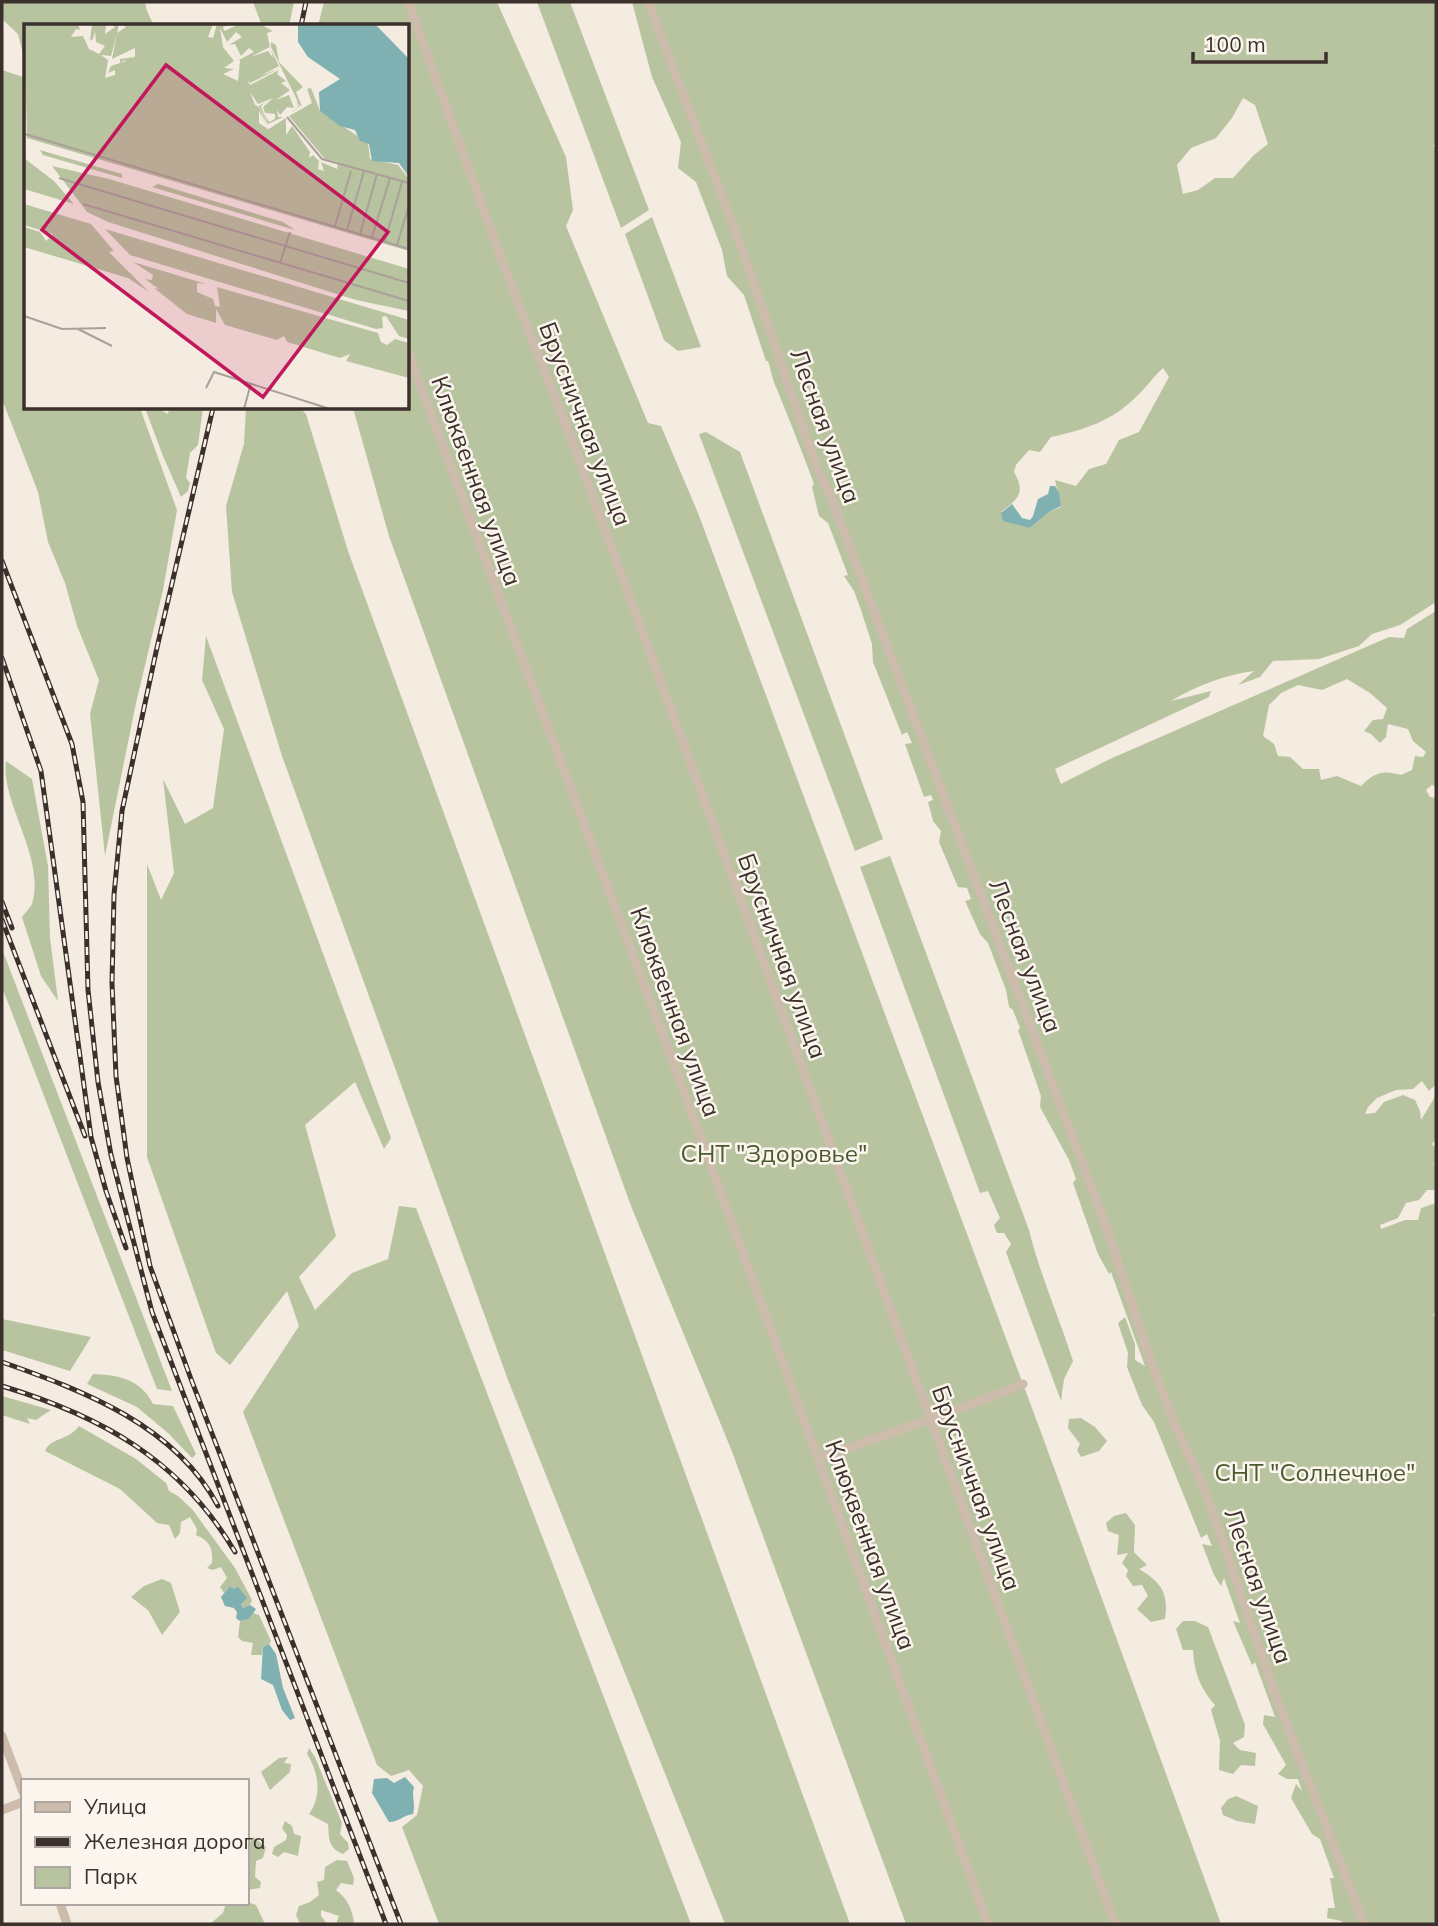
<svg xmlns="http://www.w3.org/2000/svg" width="1438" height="1926" font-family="Mulish,sans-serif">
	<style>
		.green { fill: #b8c4a0; fill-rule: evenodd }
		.water { fill: #7fb0b2 }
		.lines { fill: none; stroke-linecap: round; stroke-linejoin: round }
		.minor { stroke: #cdbbac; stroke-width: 9 }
		.rail-casing { stroke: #3b302b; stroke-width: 5 }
		.rail { stroke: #fbf5ee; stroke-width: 2.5; stroke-dasharray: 8; stroke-linecap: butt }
		.labels { text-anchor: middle; stroke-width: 5; stroke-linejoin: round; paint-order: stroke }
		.street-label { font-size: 24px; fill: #3b302b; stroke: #fbf5ee }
		.park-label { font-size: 24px; fill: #4a5a2e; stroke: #fbf5ee }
		.inset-road { fill: none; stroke: #aaa098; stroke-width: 2 }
		.view { fill: #c2185b; fill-opacity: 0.15; stroke: #c2185b; stroke-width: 3.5 }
		.inset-edge { fill: none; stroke: #3b302b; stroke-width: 3.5 }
	</style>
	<rect width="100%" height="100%" fill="#f4ebe1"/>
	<g class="green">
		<polygon points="2,2 145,2 147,11 154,26 26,26 26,66 18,34 2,19"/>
		<polygon points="253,2 294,2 289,26 262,26"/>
		<polygon points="324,2 497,2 566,157 573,210 566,226 648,423 661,426 698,513 1042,1435 1221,1924 906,1924 731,1449 631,1206 389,536 353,408 408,408 408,26 318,26"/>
		<polygon points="537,2 570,2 649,210 621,228"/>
		<path d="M632 2H1436V145H1433L1436 149V602L1400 625 1372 634 1359 646 1319 659 1273 661 1260 677 1238 685 1254 671C1224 675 1196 686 1171 701L1211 691 1209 697 1055 769 1061 784 1110 759 1389 637 1404 638 1407 629 1436 611V787L1432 785 1426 790 1430 797 1436 798V1084L1429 1091 1422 1081 1413 1089 1396 1090 1377 1098 1368 1107 1365 1114 1375 1113 1384 1102 1403 1095 1415 1100 1420 1111 1421 1120 1436 1095V1139L1432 1144 1436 1149V1162L1433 1165H1436V1190H1427L1419 1200 1406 1203 1398 1218 1380 1225 1381 1229 1405 1220H1418L1421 1208 1433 1204 1436 1205V1311L1433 1315 1436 1317V1924H1344L1341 1921 1327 1918 1328 1908H1335L1330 1878H1334L1320 1839 1312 1834 1291 1798 1296 1784 1302 1791 1298 1779H1287L1278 1774 1286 1765 1263 1724 1264 1715 1275 1717 1255 1662 1252 1665 1233 1621 1240 1623 1224 1578 1221 1586 1214 1575 1202 1544 1212 1546 1207 1534 1201 1538 1154 1422 1142 1405 1127 1367 1128 1353 1118 1323 1125 1317 1135 1344V1360L1145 1366 1111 1272 1109 1274 1098 1254 1073 1183 1076 1179 1069 1160 1040 1107 1041 1096 1018 1030 1020 1028 1013 1010 1009 1007 1006 990 988 943 980 934 965 901 971 899 967 888 958 887 939 842 941 831 933 821 928 802 933 800 931 795 924 797 905 744 912 743 907 732 902 735 873 662 872 644 861 610 854 591 844 576 848 575 828 523 819 516 812 487 814 484C802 451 789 419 776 387 772 379 771 369 768 361H766L744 295 727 276 722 250 696 182 678 168 681 142 652 77ZM1243 98 1255 105 1268 144 1254 155 1233 178H1215L1198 190 1183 194 1177 165 1191 148 1216 138 1232 118ZM1163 368 1169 377 1139 432 1119 440 1106 464 1089 469 1076 486 1055 480 1061 507 1049 512 1030 528 1001 512C1018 499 1026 493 1014 472L1016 465 1029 450 1040 452 1051 437C1084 430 1112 421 1136 397 1146 388 1153 377 1163 368ZM1347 679 1370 693 1387 708 1383 719 1373 720 1364 731 1371 734 1380 743 1386 737 1388 724 1408 729 1413 741 1426 752 1423 757 1415 756 1412 770 1401 775C1383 770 1375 772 1361 786L1337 776 1321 780 1319 769H1303L1290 757 1278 756 1274 744 1263 736 1269 705 1281 693 1298 685 1322 690Z"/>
		<polygon points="2,70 23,77 26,87 26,408 140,408 177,510 163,590 136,703 105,856 90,714 99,680 77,626 65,583 48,542 38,492 2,399"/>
		<polygon points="652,217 701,347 678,351 664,340 625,234"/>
		<polygon points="145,408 159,408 167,414 171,408 203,408 198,445 190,453 186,478 190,483 188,491 181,497 163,456"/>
		<polygon points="246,408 300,408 306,414 348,551 850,1924 725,1924 508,1380 282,756 232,592 226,506 244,444"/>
		<polygon points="706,432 740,452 883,839 855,851 699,434"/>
		<polygon points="206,636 391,1138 384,1149 355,1082 305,1125 336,1236 299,1277 315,1310 352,1273 388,1259 399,1206 416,1208 691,1924 439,1924 402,1827 417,1815 423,1786 409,1770 391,1776 377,1765 243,1412 299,1326 287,1291 230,1365 216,1353 147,1157 147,864 161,900 174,873 163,779 185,824 213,808 224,729 202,680"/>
		<path d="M6 761 32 779 48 866 50 938 58 1001 41 976 22 917C25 913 30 908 32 904 46 857 0 802 6 761Z"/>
		<path d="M890 856 1029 1230C1040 1275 1059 1317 1073 1361L1064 1379 1061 1401 1006 1252 1011 1244 1004 1233H997L994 1225 1000 1218 988 1191 980 1193 860 867Z"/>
		<polygon points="2,949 172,1391 157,1389 2,987"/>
		<polygon points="2,1319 91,1337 70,1371 2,1350"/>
		<path d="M93 1374C118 1375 141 1379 153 1404L173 1406 196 1454 192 1458 168 1433 137 1407 87 1384Z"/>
		<polygon points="2,1396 51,1410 36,1420 27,1418 30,1424 2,1415"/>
		<polygon points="1081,1418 1095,1427 1107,1441 1099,1451 1081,1457 1077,1450 1080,1444 1068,1428 1069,1419"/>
		<path d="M79 1426 136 1459 166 1483 169 1491 178 1496 192 1509 235 1568 252 1600 250 1605 243 1608 234 1589 230 1586 224 1593 220 1587 227 1578 221 1567 213 1570 207 1568 212 1563C213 1548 210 1541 196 1535L197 1529 190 1517 181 1522 180 1533 175 1539 169 1525 157 1523 120 1489 45 1451C51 1437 68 1441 79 1426Z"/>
		<path d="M1126 1513 1135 1525 1134 1552 1147 1565 1139 1569C1161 1582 1169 1593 1165 1619L1151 1622 1137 1609 1148 1596 1142 1585 1133 1586 1126 1576 1128 1570 1122 1563 1128 1553 1117 1555 1119 1535 1108 1531 1106 1523 1114 1516Z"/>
		<polygon points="162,1579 171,1583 180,1612 162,1635 148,1610 131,1597 144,1586"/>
		<polygon points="253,1613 259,1615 271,1641 269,1644 263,1647 262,1655 251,1655 253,1643 242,1641 238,1637 240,1621 249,1619"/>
		<path d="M1183 1621H1195L1208 1627 1245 1725 1244 1737 1233 1743 1240 1750 1256 1753 1255 1766 1241 1765 1233 1774 1219 1770 1220 1741 1211 1710 1215 1705C1200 1688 1194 1672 1193 1650H1183L1176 1629Z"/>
		<path d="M309 1748 315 1757 342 1823 340 1834 348 1843 349 1849 343 1854C328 1848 329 1838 328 1824L309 1814C322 1797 319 1772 307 1754Z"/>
		<polygon points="288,1757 284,1763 291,1764 290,1772 270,1790 261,1772 279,1758"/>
		<polygon points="1236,1796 1258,1806 1255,1824 1237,1821 1223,1815 1221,1808 1228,1799"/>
		<polygon points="285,1821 292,1826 294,1834 301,1836 298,1856 284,1852 278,1857 272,1854 274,1847 286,1840 287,1835 282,1828"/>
		<polygon points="253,1837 266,1847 263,1858 256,1861 255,1877 261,1882 260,1888 247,1890 247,1847"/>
		<path d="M337 1860 347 1861 354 1878 353 1885 341 1883 336 1890C347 1898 353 1910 354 1924H336L339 1916 321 1910V1916L327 1924H300L296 1915 299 1906 310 1902 319 1895 317 1882 324 1880 325 1867Z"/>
		<polygon points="247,1902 256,1905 265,1924 210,1924 223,1913 226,1903"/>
	</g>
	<g class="water">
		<polygon points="1050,486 1055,486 1059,493 1061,506 1049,512 1030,528 1003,521 1001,513 1012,504 1022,518 1030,520 1033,516 1038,499 1048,494"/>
		<polygon points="230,1586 234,1589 238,1587 247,1598 241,1604 243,1608 250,1605 256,1609 249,1619 240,1621 236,1618 237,1612 234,1608 225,1606 221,1597"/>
		<polygon points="269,1644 276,1654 283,1688 295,1718 290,1720 282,1710 273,1685 261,1679 263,1647"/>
		<path d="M405 1777 414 1787C411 1796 416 1804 413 1814 403 1815 399 1822 389 1822L372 1793 374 1779 387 1778 394 1783Z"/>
	</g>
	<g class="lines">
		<g class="minor">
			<polyline points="408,2 507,274 579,459 767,971 1115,1924"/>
			<polyline points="648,2 741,246 816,466 829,492 1106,1226 1149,1356 1175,1425 1205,1490 1275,1694 1364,1924"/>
			<polyline points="408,352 680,1081 988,1924"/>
			<path d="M818 1459C886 1434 955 1412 1023 1384"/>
			<polyline points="2,1736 23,1792"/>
			<polyline points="2,1810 23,1802"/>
			<polyline points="60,1903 67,1924"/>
		</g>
		<defs>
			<g id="rail">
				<polyline points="301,26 306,2"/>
				<polyline points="213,408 156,652 122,811 114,895 112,983 116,1076 127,1158 150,1266 191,1379 401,1924"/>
				<polyline points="2,561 72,744 83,802 88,990 98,1082 111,1155 152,1312 386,1924"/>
				<polyline points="2,658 41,771 91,1137 106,1191 126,1248"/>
				<polyline points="2,902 12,928"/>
				<polyline points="2,920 85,1136"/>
				<path d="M2 1362C84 1391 175 1425 218 1506"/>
				<path d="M2 1386C101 1416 181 1460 235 1552"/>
			</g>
		</defs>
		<use href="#rail" class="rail-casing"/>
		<use href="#rail" class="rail"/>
	</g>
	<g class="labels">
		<g class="street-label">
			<text transform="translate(585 424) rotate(69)" y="8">Брусничная улица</text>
			<text transform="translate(825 426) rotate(70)" y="8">Лесная улица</text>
			<text transform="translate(476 481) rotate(70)" y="8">Клюквенная улица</text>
			<text transform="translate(782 956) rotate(70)" y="8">Брусничная улица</text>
			<text transform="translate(1025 956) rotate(69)" y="8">Лесная улица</text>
			<text transform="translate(675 1012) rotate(70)" y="8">Клюквенная улица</text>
			<text transform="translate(976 1488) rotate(70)" y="8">Брусничная улица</text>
			<text transform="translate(870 1545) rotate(70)" y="8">Клюквенная улица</text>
			<text transform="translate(1258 1586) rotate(71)" y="8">Лесная улица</text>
		</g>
		<g class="park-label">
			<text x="774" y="1162">СНТ "Здоровье"</text>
			<text x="1315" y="1481">СНТ "Солнечное"</text>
		</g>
	</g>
	<g transform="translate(24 24)">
		<rect width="385" height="385" fill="#f4ebe1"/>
		<path d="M0 0H54L56 6 52 5 47 13 59 12 65 25 75 30 81 22 72 18 71 7 69 15 66 17 68 0H82L81 10 91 3 88 0H95L93 9 102 3 96 0H189L184 13 189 14 193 0H209L199 3 200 7 216 0H236L249 7 243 9 246 23 226 33 244 27 249 34 247 26 255 42 236 52 254 45 226 59 223 56 226 61 255 46 253 50 262 57 257 59 266 66 252 76 265 71 270 84 263 83 256 91 253 86 254 93H259L244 100 235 82 242 78 237 82 240 90 245 98 251 95V90L241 89 239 83 249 74 234 80 226 68 231 81 235 83 244 102 235 87V99L244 105 240 108 262 94V111L268 102 286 128 285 134 289 131 295 137 294 145 300 147 297 138 313 145 314 138 301 135 265 92 288 79 283 65 287 64 296 87 344 119 346 135 374 141 385 155V227L3 114ZM196 4 203 18 212 8 218 13 205 21 211 20 217 32 225 24 230 28 215 36 206 22 216 37 214 57 199 50 210 45 200 44 210 37 199 23ZM93 10 88 35 111 24V33L96 35V39L101 36 102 37 87 42 84 49 91 46V51L81 54 84 36 77 31 87 32ZM247 18 252 21 255 38 279 63 272 68 278 83 274 80 275 83 267 89 274 83 273 76 247 23ZM16 126 98 150V154L19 131ZM0 134 30 157 50 180 0 165ZM28 142 85 155 385 245V287L332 276 84 198 63 188ZM134 160 259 198 271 206 128 163ZM0 180 67 200 90 227 85 228 125 268 104 254 0 223V203L16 208 22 217 29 210 0 201ZM81 205 385 296V315L375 312 362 292 358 293 359 304 352 305 106 231ZM109 238 182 260 173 259V268L189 275 191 282 196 283 193 263 354 309 357 318 363 321 371 315 385 319V354L322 337 326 330 316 334 263 318 260 312 253 316 201 301 192 285V299L163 290 130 264 135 265 121 255 128 256 129 251Z" fill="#b8c4a0" fill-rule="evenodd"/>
		<path d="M274 0H351L385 35V153L375 139 348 137 345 120 336 117 331 106 316 102 296 87 295 68 316 55 284 33 274 18Z" fill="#7fb0b2"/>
		<path class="inset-road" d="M263 93 298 135 385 159M1 110 385 225M35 154 385 259M59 180 385 277M311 202 327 147M323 206 340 147M336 210 353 150M348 213 366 154M361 217 378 158M373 221 385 181M256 239 266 208M0 292 38 305 82 304M54 305 88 322M182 364 190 348 306 385M220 385 227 359"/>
		<path class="view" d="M142 41 364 208 239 373 18 206Z"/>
		<rect width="385" height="385" class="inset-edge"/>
	</g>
	<rect width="1438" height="1926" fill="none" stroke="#3b302b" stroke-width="7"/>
	<rect x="21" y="1779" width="228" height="126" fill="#fbf5ee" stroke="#aea6a0" stroke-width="2"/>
	<rect x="35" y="1802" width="35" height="10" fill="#cdbbac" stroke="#aea6a0" stroke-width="2"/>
	<text x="84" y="1814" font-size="21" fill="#3b302b">Улица</text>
	<rect x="35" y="1837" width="35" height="10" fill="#3b302b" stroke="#aea6a0" stroke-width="2"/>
	<text x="84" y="1849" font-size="21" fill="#3b302b">Железная дорога</text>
	<rect x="35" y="1867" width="35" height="21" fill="#b8c4a0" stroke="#aea6a0" stroke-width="2"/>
	<text x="84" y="1884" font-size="21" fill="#3b302b">Парк</text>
	<path d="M1193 52v10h133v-10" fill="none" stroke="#3b302b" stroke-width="3.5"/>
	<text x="1204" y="52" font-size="21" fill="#3b302b" stroke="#fbf5ee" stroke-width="5" paint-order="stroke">100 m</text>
</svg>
